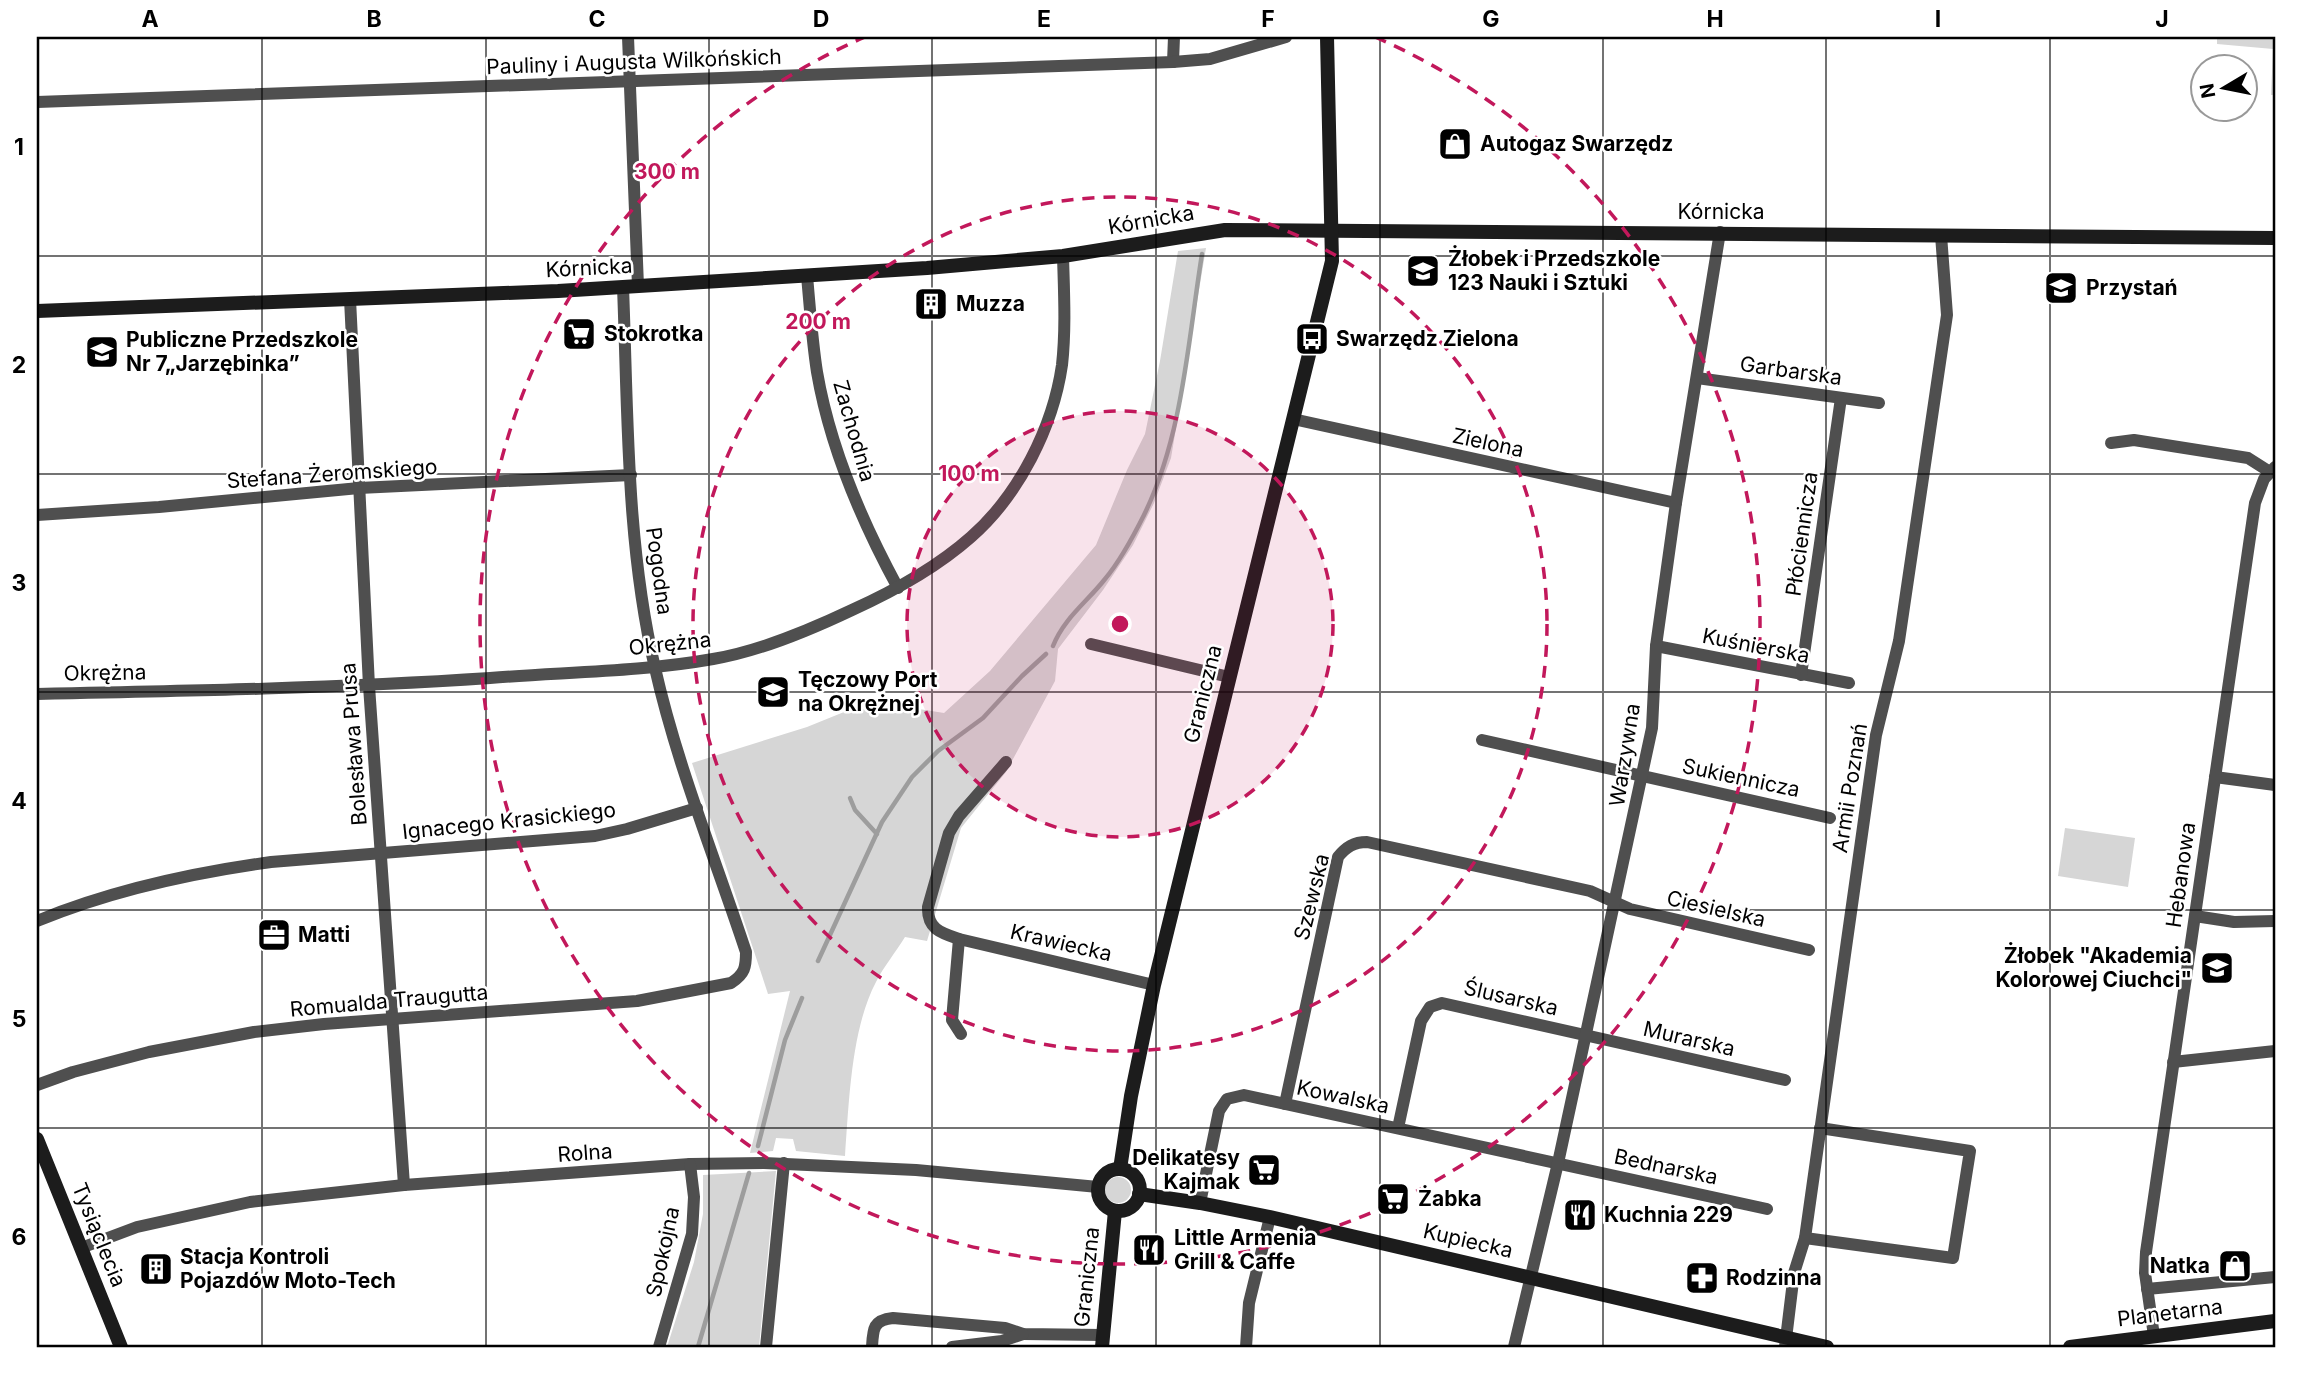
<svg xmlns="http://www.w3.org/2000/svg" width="2312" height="1384" font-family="Inter,sans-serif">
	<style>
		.green { fill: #d6d6d6 }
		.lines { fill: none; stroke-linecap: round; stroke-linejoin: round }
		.stream { stroke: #9d9d9d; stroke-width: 4.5 }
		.street { stroke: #4f4f4f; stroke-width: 12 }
		.secondary { stroke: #1c1c1c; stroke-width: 14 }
		.grid { fill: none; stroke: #000; stroke-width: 2; stroke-opacity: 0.55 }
		.ring { fill: none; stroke: #c2185b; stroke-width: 3.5; stroke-dasharray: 12 9 }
		.labels { text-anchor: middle; stroke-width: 5; stroke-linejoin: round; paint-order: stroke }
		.street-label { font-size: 21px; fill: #000; stroke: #fff }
		.poi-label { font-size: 21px; font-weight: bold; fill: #000; stroke: #fff; text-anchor: start }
		.centre { fill: #c2185b; stroke: #fff; stroke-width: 3.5 }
		.ring-label { font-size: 21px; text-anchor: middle; font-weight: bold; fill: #c2185b; stroke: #fff; stroke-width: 5; stroke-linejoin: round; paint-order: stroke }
		.neatline { fill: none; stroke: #000; stroke-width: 2.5 }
		.grid-label { font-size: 23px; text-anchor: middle; font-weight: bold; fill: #000 }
	</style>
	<rect width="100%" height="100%" fill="#fff"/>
	<g class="green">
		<polygon points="2217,37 2275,37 2275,95 2271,95 2273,49 2217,44"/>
		<path d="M1206 248 1171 458 1154 503 1133 545 1103 590 1058 649 1055 681 1006 772 961 828 927 941 905 937C896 952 884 966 876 982 851 1029 849 1103 845 1156L796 1151 793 1139 776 1138 773 1151 750 1153 790 991 768 994 692 763 807 727 844 712 894 705 944 713 990 671 1096 545 1127 470 1145 434 1160 361 1178 251Z"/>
		<polygon points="2065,828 2135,838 2128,887 2058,876"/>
		<polygon points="776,1171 759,1347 667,1347 694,1262 703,1214 703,1175"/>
		<circle cx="1118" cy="1190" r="13"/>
	</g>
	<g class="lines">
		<g class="stream">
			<path d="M1053 646C1064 618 1087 602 1105 579 1121 560 1133 537 1144 515 1183 435 1188 341 1202 254"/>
			<polyline points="850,798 855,810 877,834"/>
			<polyline points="818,961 882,822 912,777 938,751 983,718 1022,676 1046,654"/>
			<polyline points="758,1146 785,1040 802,998"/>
			<polyline points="698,1347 749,1173"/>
		</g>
		<g class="street">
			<polyline points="628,37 638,286"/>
			<polyline points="1173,62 1174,37"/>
			<polyline points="37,102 1173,62 1210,59 1286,37"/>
			<path d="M807 276C810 308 812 340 817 372 830 448 861 520 898 588"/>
			<polyline points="350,299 369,686 404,1185"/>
			<polyline points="1697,378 1879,403"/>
			<polyline points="1293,419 1676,503"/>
			<polyline points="2111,443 2134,440 2248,458 2270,472"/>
			<polyline points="37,515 159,507 359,488 631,475"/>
			<polyline points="1091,644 1229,677"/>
			<polyline points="1656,646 1849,683"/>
			<polyline points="1801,675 1841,398"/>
			<path d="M37 694C188 691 339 688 490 678 564 672 640 672 713 659 756 652 812 629 852 610 894 591 936 568 971 537 1019 495 1053 427 1062 365 1066 329 1064 292 1063 256"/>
			<polyline points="1482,740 1830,818"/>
			<path d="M1006 762 959 816 949 833 928 907C927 929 941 933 959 939L1154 985"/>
			<polyline points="2215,777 2275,785"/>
			<polyline points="2195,916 2234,922 2275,921"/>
			<path d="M37 921C112 890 191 873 271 862L595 836 627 829 697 808"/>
			<polyline points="959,939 952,1020 961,1034"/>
			<polyline points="2173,1062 2275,1051"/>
			<path d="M37 1085 73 1072 149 1052 254 1032 324 1024 637 1001 731 983C745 974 746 967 746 952 715 858 677 765 655 668 626 544 628 414 623 287"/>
			<path d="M1285 1104 1338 857C1346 847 1354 842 1367 842L1590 891 1630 909 1809 950"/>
			<polyline points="1398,1128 1421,1021 1430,1007 1442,1003 1785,1080"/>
			<polyline points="1200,1203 1219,1111 1227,1099 1244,1095 1767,1209"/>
			<polyline points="1805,1238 1953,1258 1970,1151 1820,1128"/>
			<polyline points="81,1248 137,1227 250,1202 404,1185 690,1164 764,1163 916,1170 1098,1187"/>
			<polyline points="2147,1289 2275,1277"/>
			<polyline points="2154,1336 2145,1273 2146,1252 2255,503 2264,479 2275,467"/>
			<polyline points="659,1347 692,1234 694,1197 690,1164"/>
			<polyline points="766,1347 784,1163"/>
			<path d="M872 1347C873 1329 873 1320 893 1318L1005 1328 1023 1334 1102 1335"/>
			<polyline points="952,1347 1002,1341 1023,1334"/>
			<polyline points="1246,1347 1249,1303 1270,1217"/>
			<polyline points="1514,1347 1558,1163 1652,728 1656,646 1676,503 1720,232"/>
			<polyline points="1785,1347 1794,1273 1805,1238 1876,735 1899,641 1947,315 1941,235"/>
		</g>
		<g class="secondary">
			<polyline points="37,311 558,291 927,268 1063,256 1225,230 2275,238"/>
			<polyline points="37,1139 121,1347"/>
			<polyline points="1120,1169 1131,1096 1154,985 1332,261 1327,37"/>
			<circle cx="1119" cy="1190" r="21"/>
			<polyline points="1139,1194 1200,1203 1270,1217 1827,1347"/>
			<polyline points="1102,1347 1115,1211"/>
			<polyline points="2070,1347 2275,1321"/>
		</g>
	</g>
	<path class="grid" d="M262 37V1347M486 37V1347M709 37V1347M932 37V1347M1156 37V1347M1380 37V1347M1603 37V1347M1826 37V1347M2050 37V1347M37 256H2275M37 474H2275M37 692H2275M37 910H2275M37 1128H2275"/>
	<circle cx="1120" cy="624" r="213" fill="#c2185b" fill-opacity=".12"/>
	<g class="ring">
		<circle cx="1120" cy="624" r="213"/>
		<circle cx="1120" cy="624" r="427"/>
		<path d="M1375 37A640 640 0 1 1 865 37"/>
	</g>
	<defs>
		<symbol id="shop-square" viewBox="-11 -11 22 22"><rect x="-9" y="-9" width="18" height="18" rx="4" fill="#000" stroke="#fff"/><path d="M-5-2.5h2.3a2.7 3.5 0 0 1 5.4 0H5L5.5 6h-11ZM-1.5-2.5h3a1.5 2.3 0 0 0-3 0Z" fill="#fff"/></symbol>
		<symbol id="school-square" viewBox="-11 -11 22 22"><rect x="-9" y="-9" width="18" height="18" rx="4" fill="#000" stroke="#fff"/><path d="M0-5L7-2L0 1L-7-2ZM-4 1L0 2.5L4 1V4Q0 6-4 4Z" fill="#fff"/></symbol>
		<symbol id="building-square" viewBox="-11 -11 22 22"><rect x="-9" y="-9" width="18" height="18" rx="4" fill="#000" stroke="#fff"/><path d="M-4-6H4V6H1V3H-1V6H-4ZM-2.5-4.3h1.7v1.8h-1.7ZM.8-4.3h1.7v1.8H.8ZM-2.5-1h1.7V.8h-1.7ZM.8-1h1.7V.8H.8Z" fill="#fff"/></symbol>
		<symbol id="supermarket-square" viewBox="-11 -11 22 22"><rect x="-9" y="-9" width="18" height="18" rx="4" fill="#000" stroke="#fff"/><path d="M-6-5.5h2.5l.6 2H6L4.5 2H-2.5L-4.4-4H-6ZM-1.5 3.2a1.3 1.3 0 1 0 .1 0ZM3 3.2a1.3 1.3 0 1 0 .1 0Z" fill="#fff"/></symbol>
		<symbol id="bus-square" viewBox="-11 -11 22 22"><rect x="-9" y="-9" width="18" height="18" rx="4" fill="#000" stroke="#fff"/><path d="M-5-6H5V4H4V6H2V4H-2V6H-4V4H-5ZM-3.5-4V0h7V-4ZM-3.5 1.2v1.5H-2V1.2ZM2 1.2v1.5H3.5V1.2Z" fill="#fff"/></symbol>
		<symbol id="office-square" viewBox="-11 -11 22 22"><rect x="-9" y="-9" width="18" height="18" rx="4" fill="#000" stroke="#fff"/><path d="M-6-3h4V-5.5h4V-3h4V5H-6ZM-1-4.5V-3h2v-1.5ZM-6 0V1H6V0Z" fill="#fff"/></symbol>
		<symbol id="restaurant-square" viewBox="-11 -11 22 22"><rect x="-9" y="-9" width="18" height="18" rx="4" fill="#000" stroke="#fff"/><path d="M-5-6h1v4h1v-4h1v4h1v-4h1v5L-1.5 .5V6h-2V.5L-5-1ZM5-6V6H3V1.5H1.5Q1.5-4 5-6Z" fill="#fff"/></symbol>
		<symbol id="pharmacy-square" viewBox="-11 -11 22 22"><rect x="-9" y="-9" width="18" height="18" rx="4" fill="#000" stroke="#fff"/><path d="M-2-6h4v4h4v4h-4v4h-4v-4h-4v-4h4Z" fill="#fff"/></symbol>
	</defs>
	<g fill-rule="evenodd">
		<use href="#shop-square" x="1436" y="125" width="38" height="38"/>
		<use href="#school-square" x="1404" y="252" width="38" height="38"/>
		<use href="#school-square" x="2042" y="269" width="38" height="38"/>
		<use href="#building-square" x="912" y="285" width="38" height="38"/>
		<use href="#supermarket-square" x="560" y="315" width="38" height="38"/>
		<use href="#bus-square" x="1293" y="320" width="38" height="38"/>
		<use href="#school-square" x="83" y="333" width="38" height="38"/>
		<use href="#school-square" x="754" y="673" width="38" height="38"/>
		<use href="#office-square" x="255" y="916" width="38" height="38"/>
		<use href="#school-square" x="2198" y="949" width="38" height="38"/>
		<use href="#supermarket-square" x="1245" y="1151" width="38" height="38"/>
		<use href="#supermarket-square" x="1374" y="1180" width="38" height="38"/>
		<use href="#restaurant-square" x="1561" y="1196" width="38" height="38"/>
		<use href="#restaurant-square" x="1130" y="1231" width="38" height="38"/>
		<use href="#shop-square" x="2216" y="1247" width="38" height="38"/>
		<use href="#building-square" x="137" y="1250" width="38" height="38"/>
		<use href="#pharmacy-square" x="1683" y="1259" width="38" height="38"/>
	</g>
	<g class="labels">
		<g class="street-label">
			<text transform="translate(634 62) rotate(-2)" y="7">Pauliny i Augusta Wilkońskich</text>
			<text x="1721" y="219">Kórnicka</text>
			<text transform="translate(1151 220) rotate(-10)" y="7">Kórnicka</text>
			<text transform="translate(589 268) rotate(-3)" y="7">Kórnicka</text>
			<text transform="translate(1791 371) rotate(8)" y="7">Garbarska</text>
			<text transform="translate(854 431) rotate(74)" y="7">Zachodnia</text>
			<text transform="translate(1488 443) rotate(12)" y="7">Zielona</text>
			<text transform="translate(332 474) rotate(-4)" y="7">Stefana Żeromskiego</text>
			<text transform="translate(1802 534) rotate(-82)" y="7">Płóciennicza</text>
			<text transform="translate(659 571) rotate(82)" y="7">Pogodna</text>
			<text transform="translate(670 644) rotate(-6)" y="7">Okrężna</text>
			<text transform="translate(1756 646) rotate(11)" y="7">Kuśnierska</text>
			<text transform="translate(105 673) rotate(-1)" y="7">Okrężna</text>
			<text transform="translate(1203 694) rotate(-76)" y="7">Graniczna</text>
			<text transform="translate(354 744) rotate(-94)" y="7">Bolesława Prusa</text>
			<text transform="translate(1625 755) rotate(-81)" y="7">Warzywna</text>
			<text transform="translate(1741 778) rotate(12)" y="7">Sukiennicza</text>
			<text transform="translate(1850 788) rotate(-81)" y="7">Armii Poznań</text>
			<text transform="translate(509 821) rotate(-6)" y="7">Ignacego Krasickiego</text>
			<text transform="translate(2181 875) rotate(-82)" y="7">Hebanowa</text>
			<text transform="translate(1312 897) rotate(-76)" y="7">Szewska</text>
			<text transform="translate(1716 909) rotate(13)" y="7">Ciesielska</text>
			<text transform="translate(1061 943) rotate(13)" y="7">Krawiecka</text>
			<text transform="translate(1511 998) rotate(13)" y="7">Ślusarska</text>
			<text transform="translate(389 1001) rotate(-5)" y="7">Romualda Traugutta</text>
			<text transform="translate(1689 1039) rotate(13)" y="7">Murarska</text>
			<text transform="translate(1343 1097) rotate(12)" y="7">Kowalska</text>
			<text transform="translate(585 1153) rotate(-4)" y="7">Rolna</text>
			<text transform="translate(1666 1167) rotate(12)" y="7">Bednarska</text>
			<text transform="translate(99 1235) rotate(68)" y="7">Tysiąclecia</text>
			<text transform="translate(1468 1241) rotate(13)" y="7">Kupiecka</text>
			<text transform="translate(663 1252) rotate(-78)" y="7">Spokojna</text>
			<text transform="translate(1087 1277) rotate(-84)" y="7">Graniczna</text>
			<text transform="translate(2170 1313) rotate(-7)" y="7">Planetarna</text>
		</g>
		<g class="poi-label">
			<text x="1480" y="151">Autogaz Swarzędz</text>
			<text x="1448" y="266">Żłobek i Przedszkole<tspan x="1448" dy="24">123 Nauki i Sztuki</tspan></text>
			<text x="2086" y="295">Przystań</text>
			<text x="956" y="311">Muzza</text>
			<text x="604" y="341">Stokrotka</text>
			<text x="1336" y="346">Swarzędz Zielona</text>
			<text x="126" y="347">Publiczne Przedszkole<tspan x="126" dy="24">Nr 7„Jarzębinka”</tspan></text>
			<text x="798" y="687">Tęczowy Port<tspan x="798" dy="24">na Okrężnej</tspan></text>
			<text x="298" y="942">Matti</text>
			<text x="2192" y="963" text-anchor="end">Żłobek "Akademia<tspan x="2192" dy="24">Kolorowej Ciuchci"</tspan></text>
			<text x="1240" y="1165" text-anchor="end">Delikatesy<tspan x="1240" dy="24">Kajmak</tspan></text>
			<text x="1418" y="1206">Żabka</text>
			<text x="1604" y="1222">Kuchnia 229</text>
			<text x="1174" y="1245">Little Armenia<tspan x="1174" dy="24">Grill &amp; Caffe</tspan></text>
			<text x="180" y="1264">Stacja Kontroli<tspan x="180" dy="24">Pojazdów Moto-Tech</tspan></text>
			<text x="2210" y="1273" text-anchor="end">Natka</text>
			<text x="1726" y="1285">Rodzinna</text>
		</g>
	</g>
	<circle cx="1120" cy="624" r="10" class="centre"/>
	<g class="ring-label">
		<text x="667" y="179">300 m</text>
		<text x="818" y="329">200 m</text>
		<text x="969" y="481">100 m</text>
	</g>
	<rect width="2312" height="1384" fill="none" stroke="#ffffff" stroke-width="77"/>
	<g transform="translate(2224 88) rotate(260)"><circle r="33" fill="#ffffff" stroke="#999999" stroke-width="2"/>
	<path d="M0-5L12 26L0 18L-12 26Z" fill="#000000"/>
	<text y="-10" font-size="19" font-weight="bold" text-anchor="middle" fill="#000000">N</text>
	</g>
	<rect x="38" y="38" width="2236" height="1308" class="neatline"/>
	<g class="grid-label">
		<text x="150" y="27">A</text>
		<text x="374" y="27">B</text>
		<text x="597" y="27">C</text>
		<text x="821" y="27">D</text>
		<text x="1044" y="27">E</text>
		<text x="1268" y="27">F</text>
		<text x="1491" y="27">G</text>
		<text x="1715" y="27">H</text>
		<text x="1938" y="27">I</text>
		<text x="2162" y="27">J</text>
		<text x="19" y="155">1</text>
		<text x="19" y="373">2</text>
		<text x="19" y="591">3</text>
		<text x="19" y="809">4</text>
		<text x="19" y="1027">5</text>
		<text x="19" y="1245">6</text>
	</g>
</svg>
